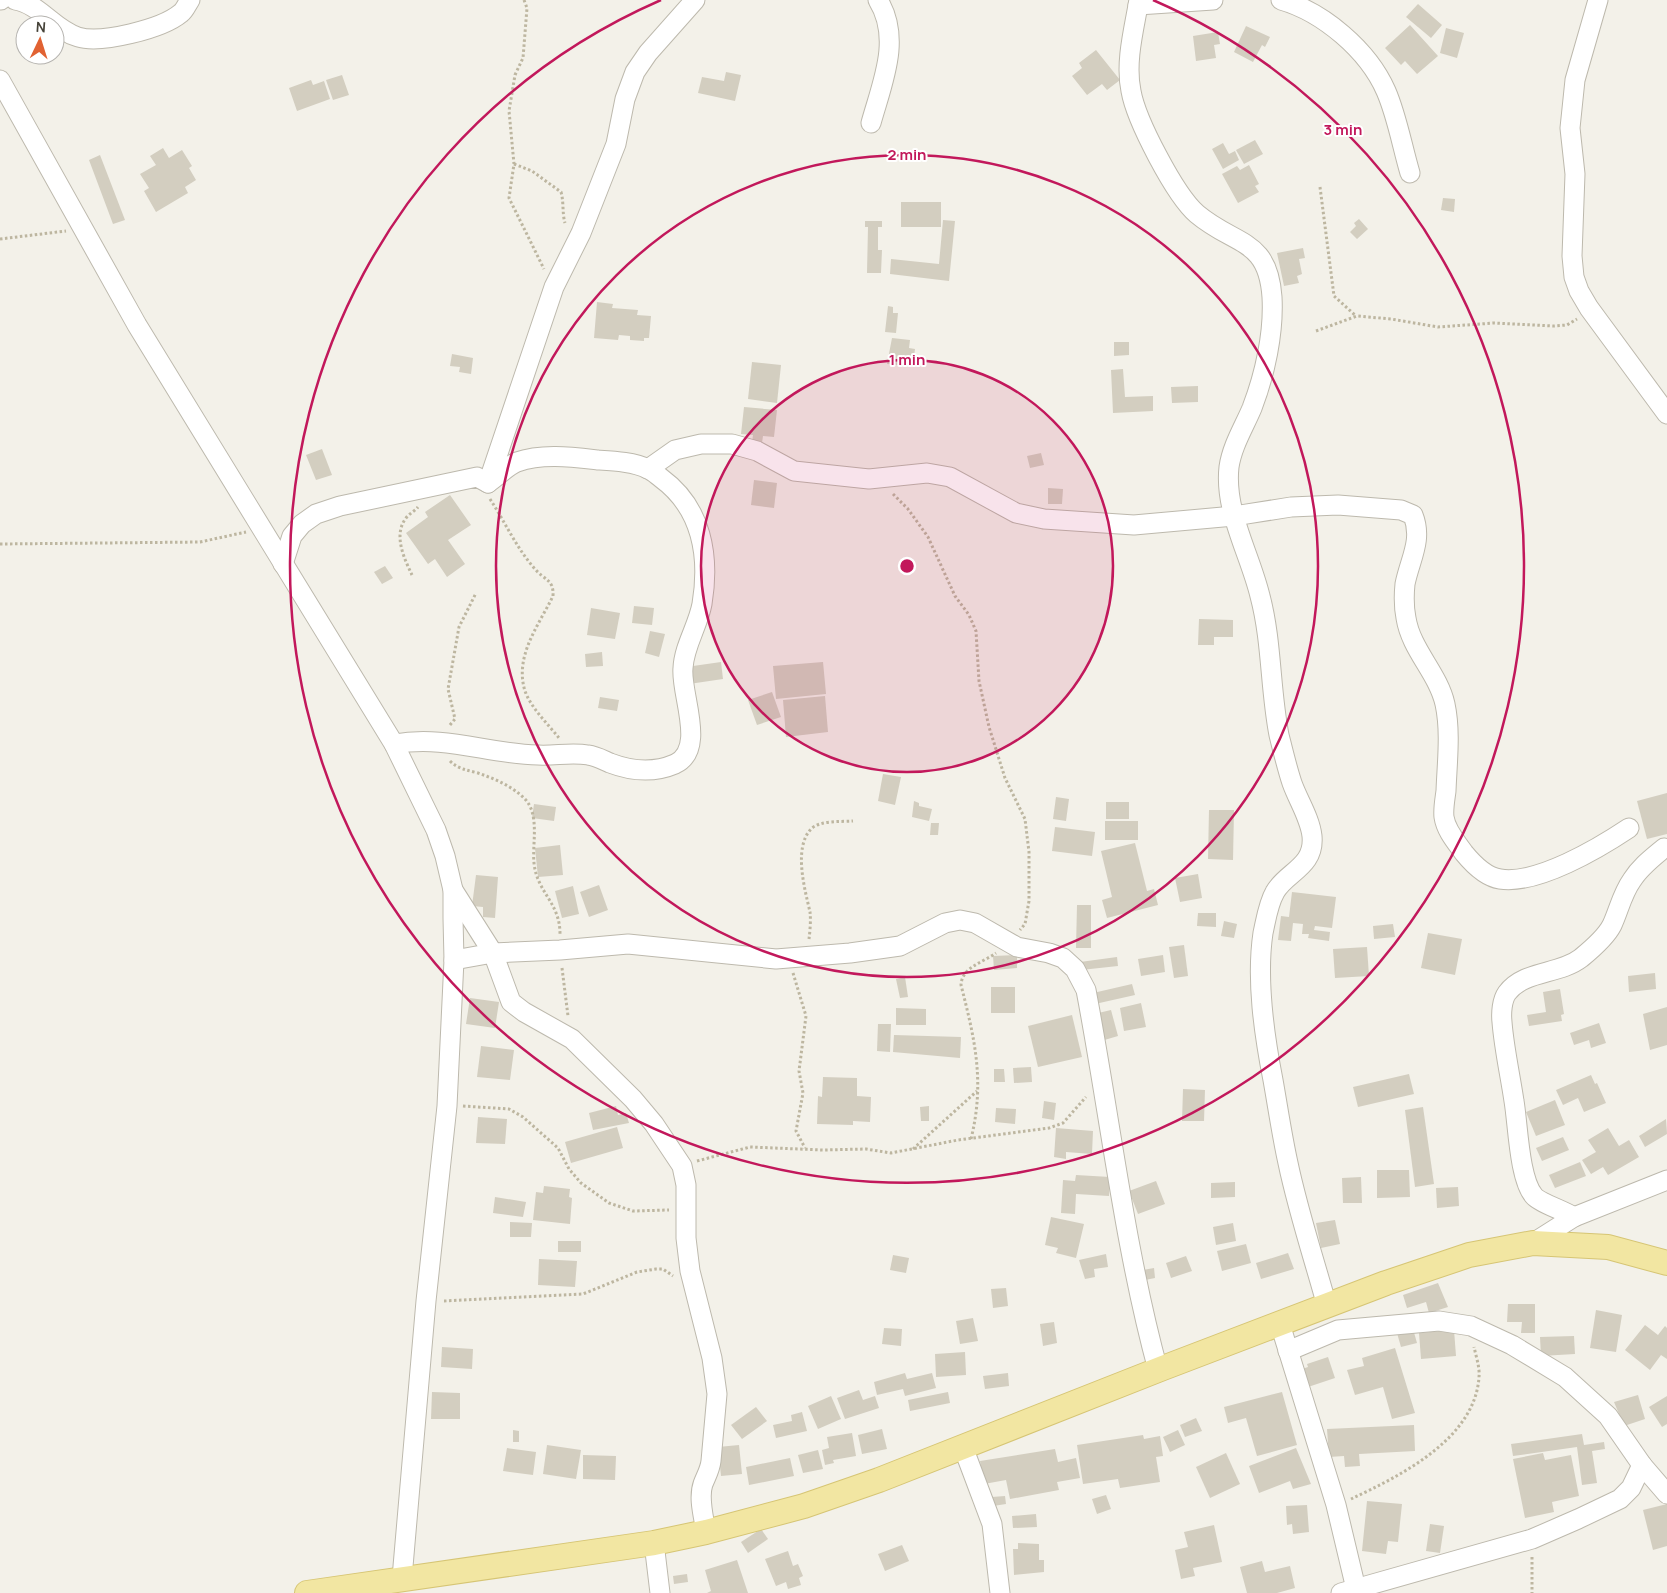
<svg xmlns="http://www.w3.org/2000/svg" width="1667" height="1593" font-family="Manrope,sans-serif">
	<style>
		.building { fill: #d3cec0 }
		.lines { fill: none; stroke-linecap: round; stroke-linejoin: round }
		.minor-casing { stroke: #bdb9ad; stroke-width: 21 }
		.major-casing { stroke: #d6c574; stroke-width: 26 }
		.path { stroke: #bdb6a0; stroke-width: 3; stroke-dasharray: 2.5 2.5; stroke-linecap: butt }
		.minor { stroke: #fff; stroke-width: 19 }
		.major { stroke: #f2e6a2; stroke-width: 24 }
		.ring { fill: none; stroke: #c2185b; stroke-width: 2.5 }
		.centre { fill: #c2185b; stroke: #fff; stroke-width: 2.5 }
		.ring-label { font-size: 15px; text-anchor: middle; font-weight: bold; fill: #c2185b; stroke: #fff; stroke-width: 4; stroke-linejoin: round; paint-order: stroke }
	</style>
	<rect width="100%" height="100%" fill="#f3f1e9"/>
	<g class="building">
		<polygon points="1418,4 1442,25 1431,38 1406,17"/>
		<polygon points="1410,25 1438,56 1417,74 1405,61 1401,65 1385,48"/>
		<polygon points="1246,26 1270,37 1265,47 1262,45 1253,62 1234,52"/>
		<polygon points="1446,28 1464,33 1457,58 1440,53"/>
		<polygon points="1218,32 1220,44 1214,45 1216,58 1196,61 1193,36"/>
		<polygon points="1096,50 1120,80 1107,90 1102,84 1087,95 1072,76 1082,68 1079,63"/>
		<polygon points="726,72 741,75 735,101 698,93 702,77 724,81"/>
		<polygon points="342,75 349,95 333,100 326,80"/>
		<polygon points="311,80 313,85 324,81 330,99 297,111 289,88"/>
		<polygon points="1255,140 1263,154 1244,164 1236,150"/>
		<polygon points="1223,143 1229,154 1235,151 1239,160 1223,169 1212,149"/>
		<polygon points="163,148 169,158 182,150 192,166 189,168 196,180 185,187 188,193 156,212 144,191 149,188 140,174 156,165 150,156"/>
		<polygon points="100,155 125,220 113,224 89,160"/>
		<polygon points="1249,165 1259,184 1255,186 1259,192 1238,203 1222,174 1237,166 1240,170"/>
		<polygon points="1443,198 1455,199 1454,212 1441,210"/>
		<rect x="901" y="202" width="40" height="25"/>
		<polygon points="1359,219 1368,229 1357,239 1350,232 1356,226 1354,223"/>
		<polygon points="943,220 955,221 949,281 890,274 891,259 939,264"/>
		<polygon points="865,221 882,221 882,227 878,227 878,250 882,250 881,273 867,273 868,227 865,227"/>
		<polygon points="1303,248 1305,258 1299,259 1302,274 1297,276 1299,283 1284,286 1277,253"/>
		<polygon points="597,302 613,304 612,308 638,310 637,315 651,316 649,338 644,338 644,341 630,340 630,336 619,335 618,340 594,338"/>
		<polygon points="888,306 893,307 893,313 898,313 896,333 885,332"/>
		<polygon points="892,338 910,340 909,348 915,349 914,357 918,357 917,367 887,364"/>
		<polygon points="1114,342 1129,342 1129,355 1114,356"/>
		<polygon points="452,354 473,358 471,374 459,372 460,367 450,366"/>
		<polygon points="752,362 781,365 777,403 748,399"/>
		<polygon points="1123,369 1125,397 1153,396 1153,411 1113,413 1111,370"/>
		<polygon points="1198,386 1198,402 1172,403 1171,387"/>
		<polygon points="744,407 777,410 774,437 763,436 762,443 752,442 753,435 741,434"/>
		<polygon points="322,449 332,475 316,480 306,455"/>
		<polygon points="1041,453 1044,465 1030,468 1027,456"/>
		<polygon points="754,480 777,483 774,508 751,505"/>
		<polygon points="1048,488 1063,489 1062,504 1048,504"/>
		<polygon points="450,495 471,525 448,540 465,564 447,577 435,559 428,564 406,533 428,517 425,512"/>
		<polygon points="385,566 393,578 382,584 374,572"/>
		<polygon points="634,606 654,608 652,625 632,623"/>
		<polygon points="591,608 620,613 615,639 587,635"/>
		<polygon points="1199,619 1233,620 1233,637 1214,637 1214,645 1198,645"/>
		<polygon points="650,631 665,634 659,657 645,653"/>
		<polygon points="602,652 603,666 586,667 585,654"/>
		<polygon points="721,662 723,679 689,684 686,667"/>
		<polygon points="823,662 826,694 776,699 773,666"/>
		<polygon points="772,692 781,717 757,725 748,700"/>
		<polygon points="825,696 828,732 786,737 783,700"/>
		<polygon points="600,697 619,700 617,711 598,708"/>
		<polygon points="883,774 901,777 895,805 878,801"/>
		<polygon points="1667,793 1667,834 1647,839 1637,801"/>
		<polygon points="1056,797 1069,799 1066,821 1053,819"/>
		<polygon points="914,801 919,803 919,806 932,809 929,821 912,817"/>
		<rect x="1106" y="802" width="23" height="17"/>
		<polygon points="534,804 556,807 554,821 532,818"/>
		<polygon points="1209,810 1234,810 1233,860 1208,859"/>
		<rect x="1105" y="821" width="33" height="19"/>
		<polygon points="931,823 939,823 938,835 930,835"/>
		<polygon points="1055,827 1095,832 1092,856 1052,851"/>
		<polygon points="1135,843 1147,891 1154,889 1158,905 1107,918 1102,900 1112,897 1101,851"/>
		<polygon points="560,845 563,875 538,877 535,848"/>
		<polygon points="1198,874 1202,898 1180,902 1175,878"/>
		<polygon points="476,875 498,877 495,918 483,917 483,907 472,906"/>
		<polygon points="599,885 608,910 589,917 580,892"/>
		<polygon points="573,886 579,914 562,918 555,891"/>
		<polygon points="1292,892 1336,897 1332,928 1315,926 1314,930 1330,932 1329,941 1308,938 1309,934 1302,934 1303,924 1293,923 1291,941 1278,940 1281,916 1289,917"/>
		<polygon points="1077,905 1091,905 1091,948 1076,948"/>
		<polygon points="1198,913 1216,913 1216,927 1197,926"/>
		<polygon points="1224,921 1237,924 1234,938 1221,936"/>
		<polygon points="1393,924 1395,937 1374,939 1373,926"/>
		<polygon points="1428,933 1462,939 1455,975 1421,968"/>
		<polygon points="1184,945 1188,976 1174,978 1169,947"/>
		<polygon points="1367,947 1369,976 1335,978 1333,949"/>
		<polygon points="1017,955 1017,968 994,970 993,956"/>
		<polygon points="1163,955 1165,972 1141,976 1138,959"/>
		<polygon points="1117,957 1118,966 1081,970 1080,962"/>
		<polygon points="1655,973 1656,989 1629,992 1628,976"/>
		<polygon points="905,977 908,997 900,998 896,979"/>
		<polygon points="1132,984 1135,995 1095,1004 1093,993"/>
		<rect x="991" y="987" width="24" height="26"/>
		<polygon points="1560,989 1564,1014 1561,1015 1562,1021 1529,1026 1527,1015 1546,1012 1543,992"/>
		<polygon points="470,998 499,1002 495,1028 466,1024"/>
		<polygon points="1141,1003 1146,1027 1124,1031 1120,1008"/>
		<polygon points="1667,1007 1667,1045 1650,1050 1643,1014"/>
		<polygon points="896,1008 926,1009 926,1025 896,1025"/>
		<polygon points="1111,1010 1118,1036 1101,1041 1094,1014"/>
		<polygon points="1072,1015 1082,1057 1038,1067 1028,1026"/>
		<polygon points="1599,1023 1606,1043 1591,1048 1589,1040 1574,1045 1570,1033"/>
		<polygon points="878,1024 891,1024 890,1052 877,1051"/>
		<polygon points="894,1035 961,1037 960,1058 893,1052"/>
		<polygon points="481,1046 514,1050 510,1080 477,1077"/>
		<polygon points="1031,1067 1032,1082 1014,1083 1013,1068"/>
		<polygon points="994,1069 1004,1069 1005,1082 994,1082"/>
		<polygon points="1409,1074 1414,1094 1358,1107 1353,1087"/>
		<polygon points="1591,1075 1595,1084 1597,1083 1606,1103 1584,1112 1578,1098 1563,1105 1556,1090"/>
		<polygon points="823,1077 857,1078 857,1096 871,1097 870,1122 853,1121 853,1125 817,1124 818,1096 822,1097"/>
		<polygon points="1183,1089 1205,1090 1204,1121 1182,1121"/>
		<polygon points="1555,1100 1565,1125 1536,1136 1526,1112"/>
		<polygon points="1044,1101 1056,1103 1054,1120 1042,1118"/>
		<polygon points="616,1106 618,1115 626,1113 629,1123 593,1130 589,1113"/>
		<polygon points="929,1106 929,1121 921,1121 920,1107"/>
		<polygon points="1423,1107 1434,1184 1415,1187 1405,1110"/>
		<polygon points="996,1108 1016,1109 1015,1124 995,1122"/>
		<polygon points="478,1117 507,1119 505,1144 476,1143"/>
		<polygon points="1666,1119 1667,1134 1645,1147 1639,1136"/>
		<polygon points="617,1127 623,1148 571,1163 565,1142"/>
		<polygon points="1056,1128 1093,1131 1092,1154 1066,1152 1066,1159 1054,1157"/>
		<polygon points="1608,1128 1619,1146 1629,1140 1639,1157 1608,1175 1603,1167 1591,1174 1582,1160 1596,1152 1588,1140"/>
		<polygon points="1563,1137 1569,1150 1542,1161 1536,1148"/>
		<polygon points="1580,1162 1586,1176 1555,1188 1549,1175"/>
		<polygon points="1377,1170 1409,1170 1410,1197 1377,1198"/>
		<polygon points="1076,1175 1110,1177 1109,1196 1076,1194 1075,1214 1061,1213 1063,1180 1075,1181"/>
		<polygon points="1361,1177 1362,1203 1343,1203 1342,1178"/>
		<polygon points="1156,1181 1165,1204 1138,1214 1129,1191"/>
		<polygon points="1235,1182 1235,1197 1211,1198 1211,1183"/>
		<polygon points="544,1186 570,1189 569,1197 572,1198 570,1224 533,1220 536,1192 543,1193"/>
		<polygon points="1458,1187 1459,1206 1437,1208 1436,1188"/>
		<polygon points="495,1197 526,1202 523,1217 493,1213"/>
		<polygon points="1051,1217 1084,1224 1076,1258 1056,1253 1058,1248 1045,1245"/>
		<polygon points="1335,1220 1340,1244 1321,1248 1316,1223"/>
		<polygon points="510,1222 532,1223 531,1237 510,1237"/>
		<polygon points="1233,1223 1236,1241 1216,1245 1213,1227"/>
		<rect x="558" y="1241" width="23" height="11"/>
		<polygon points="1246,1244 1251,1263 1222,1271 1217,1251"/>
		<polygon points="1288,1253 1294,1269 1261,1279 1256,1263"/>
		<polygon points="1106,1254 1108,1267 1094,1269 1095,1277 1085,1279 1079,1260"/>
		<polygon points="893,1255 909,1258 906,1273 890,1270"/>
		<polygon points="1186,1256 1192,1271 1171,1278 1166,1263"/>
		<polygon points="539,1259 577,1261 575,1287 538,1285"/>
		<polygon points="1154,1268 1155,1278 1145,1280 1143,1270"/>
		<polygon points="1438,1283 1448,1307 1429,1313 1426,1302 1407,1308 1403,1295"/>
		<polygon points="1006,1288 1008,1306 993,1308 991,1289"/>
		<polygon points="1508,1304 1535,1304 1535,1333 1521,1333 1522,1322 1507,1322"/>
		<polygon points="1596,1310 1622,1315 1616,1352 1590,1348"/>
		<polygon points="973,1318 978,1341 960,1344 956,1321"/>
		<polygon points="1054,1322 1057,1343 1043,1346 1040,1324"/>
		<polygon points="1645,1325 1658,1335 1665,1326 1667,1328 1667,1359 1661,1355 1650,1370 1625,1350"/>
		<polygon points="884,1328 902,1329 901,1346 882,1344"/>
		<polygon points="1413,1329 1417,1343 1401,1347 1397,1333"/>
		<polygon points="1454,1330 1456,1356 1421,1359 1419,1333"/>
		<polygon points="1574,1336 1575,1354 1541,1356 1540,1337"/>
		<polygon points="442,1347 473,1349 472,1369 441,1367"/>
		<polygon points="1395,1348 1415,1413 1392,1419 1383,1387 1355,1395 1347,1370 1364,1366 1362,1358"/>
		<polygon points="965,1352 966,1375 936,1377 935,1354"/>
		<polygon points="1328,1357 1335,1378 1308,1387 1302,1369 1308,1367 1307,1364"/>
		<polygon points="905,1373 907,1379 932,1373 936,1388 905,1396 903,1389 877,1395 874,1382"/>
		<polygon points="1008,1373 1009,1386 985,1389 983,1376"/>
		<polygon points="859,1390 863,1400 875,1396 879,1408 845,1419 837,1398"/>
		<polygon points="432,1392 460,1393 460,1419 431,1419"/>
		<polygon points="948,1392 950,1403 910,1411 908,1400"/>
		<polygon points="1282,1392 1297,1445 1257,1456 1246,1418 1228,1423 1224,1407"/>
		<polygon points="1638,1395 1645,1419 1624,1426 1614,1402"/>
		<polygon points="831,1396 841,1419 818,1429 808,1406"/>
		<polygon points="1667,1396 1667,1424 1662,1427 1649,1407"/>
		<polygon points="756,1407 767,1421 742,1439 731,1425"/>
		<polygon points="802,1412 807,1431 776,1438 773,1425 792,1421 791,1415"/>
		<polygon points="1196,1418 1202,1431 1185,1437 1180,1425"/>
		<polygon points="1414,1425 1415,1451 1359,1454 1360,1466 1345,1467 1344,1456 1329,1457 1327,1429"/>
		<polygon points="882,1429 887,1449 862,1454 858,1435"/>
		<polygon points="513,1430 519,1431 519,1442 513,1442"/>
		<polygon points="1178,1430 1185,1445 1170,1452 1163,1437"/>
		<polygon points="852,1433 856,1456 833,1460 834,1463 825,1465 822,1450 829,1448 827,1437"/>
		<polygon points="1582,1434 1584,1445 1604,1442 1605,1449 1592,1451 1597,1483 1582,1485 1577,1447 1513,1456 1511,1444"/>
		<polygon points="1143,1435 1144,1439 1160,1436 1163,1456 1156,1457 1160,1482 1120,1488 1118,1479 1083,1484 1077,1445"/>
		<polygon points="547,1445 581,1450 576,1479 543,1474"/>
		<polygon points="739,1445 742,1474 721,1476 718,1447"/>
		<polygon points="507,1448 536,1452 533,1475 503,1471"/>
		<polygon points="1296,1448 1311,1484 1293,1489 1290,1481 1259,1493 1249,1466"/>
		<polygon points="1055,1449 1058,1462 1076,1458 1080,1478 1057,1482 1059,1490 1010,1499 1006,1480 984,1484 980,1461"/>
		<polygon points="818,1450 823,1469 803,1473 798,1455"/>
		<polygon points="1226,1453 1240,1484 1210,1498 1196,1467"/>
		<polygon points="1543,1453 1545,1460 1571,1455 1579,1496 1552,1502 1554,1512 1525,1518 1513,1459"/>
		<polygon points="583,1455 616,1456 615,1480 583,1479"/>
		<polygon points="790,1458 794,1476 749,1485 746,1467"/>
		<polygon points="1106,1495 1111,1509 1097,1514 1092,1499"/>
		<polygon points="1005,1496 1006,1504 993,1506 992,1497"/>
		<polygon points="1367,1501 1402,1504 1398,1542 1388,1541 1386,1554 1362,1551"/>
		<polygon points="1667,1504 1667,1546 1653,1550 1643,1510"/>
		<polygon points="1307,1505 1309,1532 1293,1534 1292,1524 1287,1525 1286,1506"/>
		<polygon points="1036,1514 1037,1527 1013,1528 1012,1516"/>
		<polygon points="1430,1524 1444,1526 1440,1553 1426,1551"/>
		<polygon points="1214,1525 1222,1562 1193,1568 1195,1576 1181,1579 1175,1550 1188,1547 1184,1532"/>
		<polygon points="761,1529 768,1539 748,1553 741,1542"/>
		<polygon points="1018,1543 1039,1544 1039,1560 1044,1560 1044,1572 1014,1575 1013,1549 1018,1549"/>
		<polygon points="902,1545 909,1561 885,1571 878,1554"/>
		<polygon points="788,1551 793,1566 798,1564 803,1576 799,1578 801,1585 788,1589 786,1582 776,1586 765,1559"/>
		<polygon points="737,1560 748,1593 707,1593 711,1591 705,1570"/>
		<polygon points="1262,1561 1265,1572 1290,1566 1295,1588 1277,1593 1247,1593 1240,1567"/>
		<polygon points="687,1574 688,1582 674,1584 673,1576"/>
	</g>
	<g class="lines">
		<defs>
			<g id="minor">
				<polyline points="0,0 1,0"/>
				<path d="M15 0C40 4 54 30 78 37 101 44 162 29 181 13 185 10 187 4 190 0"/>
				<path d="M1139 0C1134 29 1125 62 1131 91 1136 120 1175 195 1197 214 1235 246 1268 238 1272 297 1274 333 1265 374 1252 408 1244 427 1232 446 1229 467 1224 511 1250 554 1260 596 1272 641 1270 689 1279 735 1283 751 1287 768 1292 783 1298 800 1310 818 1312 836 1315 867 1286 872 1275 892 1268 904 1266 920 1263 933 1256 980 1264 1034 1273 1080 1278 1108 1282 1136 1288 1163 1298 1211 1314 1259 1327 1306"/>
				<path d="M1281 0C1323 12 1368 50 1386 91 1397 116 1402 146 1410 173"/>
				<polyline points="1598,0 1575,80 1570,128 1575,174 1572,256 1574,277 1579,291 1589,308 1667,414"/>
				<polyline points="1138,5 1213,0"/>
				<polyline points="0,80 137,325 394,744 436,830 445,856 453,890 453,918 454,960 447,1106 426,1301 402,1578"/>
				<path d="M871 123C882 83 902 39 878 0"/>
				<path d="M648 469 675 450 701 444H732L757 451 794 471 869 479 927 473 950 477 1016 513 1044 519 1134 525 1234 516 1291 507 1338 505 1401 510 1413 515C1423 540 1410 559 1405 584 1404 594 1404 608 1406 618 1411 650 1438 673 1445 704 1451 732 1447 763 1446 791 1445 799 1443 809 1444 817 1446 831 1457 843 1464 853 1473 864 1486 877 1500 879 1537 885 1599 848 1629 828"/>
				<polyline points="488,483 554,287 581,233 616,144 625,99 635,72 648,53 695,0"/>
				<path d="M283 564 292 536 302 524 316 514 340 506 477 477 488 483C497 477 507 466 517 462 542 453 572 457 598 460 614 461 634 462 648 469 653 471 657 475 661 478 702 508 710 556 702 604 698 626 684 646 683 668 680 693 707 749 675 764 654 773 631 771 610 763 603 760 596 756 588 755 571 752 555 756 538 755 487 754 447 735 394 744"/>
				<path d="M453 890 493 953 511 1002 524 1012 572 1039 633 1099 654 1124 682 1166 686 1185V1238L690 1271 712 1358 717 1394 711 1461C710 1470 706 1476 703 1484 698 1498 704 1518 706 1532"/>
				<path d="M454 960 493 953 560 950 628 944 776 959 850 953 900 946 945 923 960 920 975 923 1017 947 1049 953 1063 958 1075 969 1086 990C1110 1116 1124 1245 1158 1370"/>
				<path d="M1574 1217C1563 1210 1540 1203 1534 1196 1519 1179 1518 1124 1514 1101 1510 1074 1504 1048 1502 1022 1501 1013 1502 1000 1507 993 1524 970 1559 975 1581 958 1592 949 1606 937 1612 925 1619 910 1622 894 1632 880 1640 867 1652 858 1664 848"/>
				<polyline points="1533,1243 1574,1217 1667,1180"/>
				<polyline points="1280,1324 1336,1505 1357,1593"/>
				<polyline points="1288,1351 1338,1330 1439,1321 1471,1326 1512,1345 1565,1377 1608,1416 1642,1465 1667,1494"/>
				<polyline points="963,1447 992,1524 1000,1593"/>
				<polyline points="654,1543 660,1593"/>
				<polyline points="1341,1593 1532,1539 1578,1519 1620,1499 1631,1488 1642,1465"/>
			</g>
			<polyline id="major" points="307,1593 654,1543 706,1532 804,1506 879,1480 1163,1368 1386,1283 1469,1255 1533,1243 1608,1247 1667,1263"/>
		</defs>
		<use href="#minor" class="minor-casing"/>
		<use href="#major" class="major-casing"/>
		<g class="path">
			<polyline points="524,0 527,8 523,58 515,75 509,111 514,164 509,198 544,269"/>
			<path d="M514 164 532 171 561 192C564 202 562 213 565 223"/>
			<polyline points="1320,187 1334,296 1356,316"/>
			<polyline points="0,239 66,231"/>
			<polyline points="1316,331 1357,316 1391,319 1438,327 1494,323 1554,326 1567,325 1577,319"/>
			<polyline points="893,494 908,509 928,537 955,596 969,615 976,631 979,681 989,727 1005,778 1025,819 1029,852 1029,901 1025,924 1020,930"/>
			<path d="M490 499C505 522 517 549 535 569 544 580 554 579 553 596 539 625 514 656 525 691 531 708 548 724 559 738"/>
			<polyline points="0,544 200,542 246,532"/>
			<path d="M412 575C404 558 393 535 406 518 410 513 415 511 418 507"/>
			<polyline points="450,725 455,719 448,689 459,627 476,593"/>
			<path d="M450 761C458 769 467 770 478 773 495 779 512 786 525 799 540 815 532 844 534 863 537 893 560 902 560 934"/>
			<path d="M809 939C810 931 811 920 810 912 805 890 793 848 811 829 820 820 841 822 853 821"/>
			<polyline points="562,968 568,1016"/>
			<polyline points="793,973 806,1016 799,1071 803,1093 796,1131 805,1148"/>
			<polyline points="463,1106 509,1109 523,1117 558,1148 569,1169 581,1183 609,1203 633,1211 669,1210"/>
			<path d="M971 1139C985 1082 975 1040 961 985 962 967 982 963 996 953"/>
			<polyline points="913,1149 977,1091"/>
			<polyline points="697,1161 750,1147 823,1150 866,1149 891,1153 958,1140 1049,1128 1063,1123 1086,1097"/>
			<polyline points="444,1301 583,1294 637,1272 656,1269 663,1269 673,1276"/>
			<path d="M1351 1499C1400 1476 1475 1439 1479 1377 1480 1368 1476 1356 1474 1347"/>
			<polyline points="1532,1557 1532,1593"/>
		</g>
		<use href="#minor" class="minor"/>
		<use href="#major" class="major"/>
	</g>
	<circle cx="907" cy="566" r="206" fill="#c2185b" fill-opacity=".12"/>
	<g class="ring">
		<circle cx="907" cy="566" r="206"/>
		<circle cx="907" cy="566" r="411"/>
		<path d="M1153 0A617 617 0 1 1 661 0"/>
	</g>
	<circle cx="907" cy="566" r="8" class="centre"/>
	<g class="ring-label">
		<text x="1343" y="135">3 min</text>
		<text x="907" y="160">2 min</text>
		<text x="907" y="365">1 min</text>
	</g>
	<g transform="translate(40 40) rotate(4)"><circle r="24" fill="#ffffff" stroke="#b5b3af"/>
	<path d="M0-4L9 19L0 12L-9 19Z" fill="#e16232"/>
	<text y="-8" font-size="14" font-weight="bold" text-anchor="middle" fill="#454238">N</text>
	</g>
</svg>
